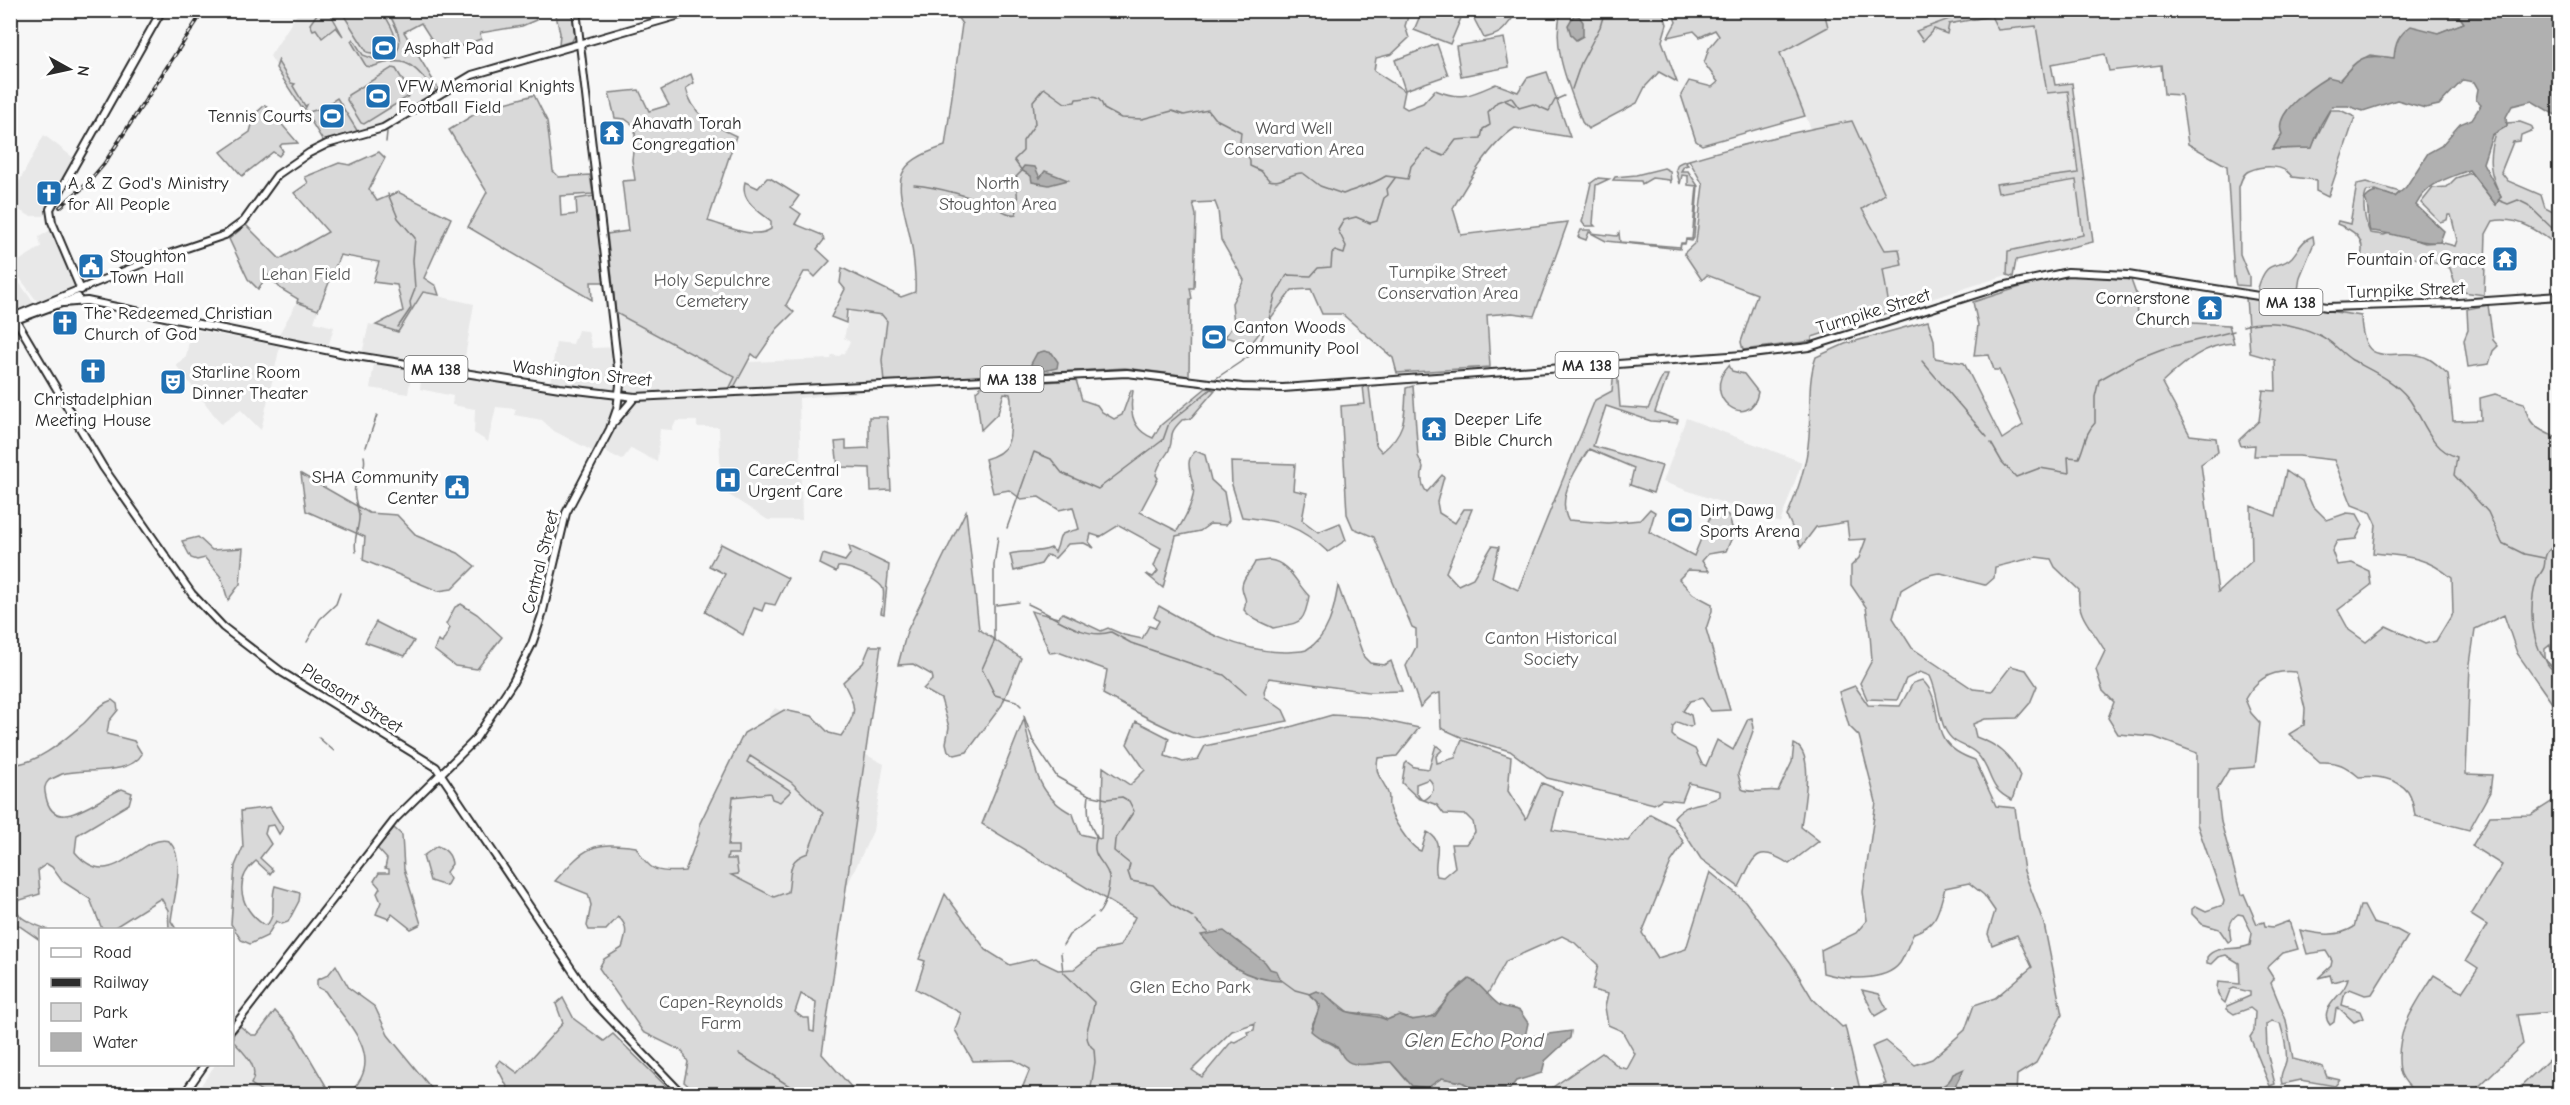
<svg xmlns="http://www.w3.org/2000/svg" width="2570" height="1105" font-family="'Comic Neue',sans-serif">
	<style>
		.built { fill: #e8e8e8 }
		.green { fill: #d9d9d9; stroke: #828282; stroke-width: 1.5; fill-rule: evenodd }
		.water { fill: #b0b0b0; stroke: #7b7b7b; stroke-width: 1.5 }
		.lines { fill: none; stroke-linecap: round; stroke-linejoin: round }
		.stream { stroke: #7b7b7b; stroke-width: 1.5 }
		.major-casing { stroke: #2b2b2b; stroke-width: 10 }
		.major { stroke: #fff; stroke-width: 6 }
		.rail-casing { stroke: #2b2b2b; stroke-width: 4 }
		.rail { stroke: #fff; stroke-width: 1.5; stroke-dasharray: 4.5; stroke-linecap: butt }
		.labels { text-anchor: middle; stroke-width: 6; stroke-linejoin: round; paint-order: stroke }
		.shield { fill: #fff; stroke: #6b6b6b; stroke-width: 1.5 }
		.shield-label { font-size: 16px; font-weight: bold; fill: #2b2b2b }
		.poi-label { font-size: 18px; fill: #2b2b2b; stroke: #fff; text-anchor: start }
		.park-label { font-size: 18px; fill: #565656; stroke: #fff }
		.street-label { font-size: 18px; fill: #2b2b2b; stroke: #fff }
		.water-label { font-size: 20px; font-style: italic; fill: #5a5a5a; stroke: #fff }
	</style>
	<rect width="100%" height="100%" fill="#f7f7f7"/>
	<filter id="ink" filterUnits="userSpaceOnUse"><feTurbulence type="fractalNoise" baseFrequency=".0167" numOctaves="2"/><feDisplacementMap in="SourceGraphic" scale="12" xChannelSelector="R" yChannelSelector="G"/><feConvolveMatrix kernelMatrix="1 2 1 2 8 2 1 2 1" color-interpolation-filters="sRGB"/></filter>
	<g filter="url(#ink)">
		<g class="built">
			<polygon points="299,11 446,11 403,32 439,90 380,125 322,141 270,56"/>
			<polygon points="1824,11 1974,11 1916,31 1923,41 1934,29 1991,16 1998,30 2036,25 2047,92 2068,91 2078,173 1996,183 1998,193 2077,180 2083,235 2008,251 2007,275 1890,312 1883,269 1899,249 1885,251 1862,209 1885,194 1852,122 1811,129 1780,53 1828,27"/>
			<polygon points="44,135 75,159 44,216 30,216 11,206 11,197"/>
			<polygon points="52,229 76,284 74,290 39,304 11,266 41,247 39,237"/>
			<polygon points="10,270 34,303 33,305 11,310"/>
			<polygon points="424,293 474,304 463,369 550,383 556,342 573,344 578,330 588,331 592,348 621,347 616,313 735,378 730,388 733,388 747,362 831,359 832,355 839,356 844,353 850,342 844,338 850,310 882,315 887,321 882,360 884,390 799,398 802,520 768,520 721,490 719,427 697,427 697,421 676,421 672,430 660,429 657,462 631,448 622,460 597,447 594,452 554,431 542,420 514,415 516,409 496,407 488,442 474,433 475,409 452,405 453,396 420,389 422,370 412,369 408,394 370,388 374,364 360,362 369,324 398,332"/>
			<polygon points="297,302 318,310 314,322 334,327 328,347 278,336"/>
			<polygon points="191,329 280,346 261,430 241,410 221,424 176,365 186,357"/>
			<polygon points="1686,418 1802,462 1780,523 1663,482"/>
			<polygon points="775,708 884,764 873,831 786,1015 695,913 710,797 715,797 717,790"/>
			<polygon points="233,1041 250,1061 254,1075 251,1084 266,1094 195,1094 215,1065 232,1064"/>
		</g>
		<g class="green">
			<path d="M1392 10 1399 17 1409 13 1405 26 1409 38 1392 54 1376 58 1374 71 1405 91 1402 106 1407 109 1423 103 1435 90C1461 101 1471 95 1496 84L1518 92 1527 78 1547 72 1570 137 1515 128C1490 144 1468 182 1453 208L1461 235 1568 222 1534 316 1512 313 1487 315 1490 367 1397 373 1393 358 1342 314H1322L1311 289 1292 290 1251 344 1225 337 1234 324 1232 303 1244 280 1221 240 1218 210 1215 202 1193 203 1196 215 1194 288H1190L1192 299 1190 300 1189 376 1125 368 884 382 882 360 887 321 882 315 847 310 846 323 831 317 845 289 840 283 842 268 901 297 915 292C916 275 913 249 909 232 898 183 887 165 945 146L962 24 953 11Z"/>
			<path d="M1974 10H2446L2448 16 2460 17 2464 23 2438 33 2429 32 2394 58 2370 55 2360 60 2282 134 2273 149 2311 148 2330 110H2340L2355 117 2328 197 2316 191V180L2292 177C2284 164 2263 165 2249 171 2243 173 2241 181 2239 187L2240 254 2249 276V286L2236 285 2234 277 2227 166 2188 144 2181 95 2164 94 2161 65 2109 71 2105 54 2051 64 2055 85 2072 83 2093 242 2016 260 2013 277 2007 275 2008 251 2083 235 2076 180 1998 193 1996 184 2078 173 2068 91 2047 93 2036 26 1998 30 1991 16 1949 24 1947 34 1934 29 1923 41 1916 31Z"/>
			<polygon points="319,11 329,11 343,36 336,27 322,38 316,29 313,30 310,24"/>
			<path d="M341 11H382C391 25 407 48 381 55L367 52Z"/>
			<path d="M387 11H534L536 20 522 26 480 33 481 39 453 49 454 55 444 59 421 23 404 32 439 90 436 91C412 66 410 54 371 67L366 66 351 41 353 39 363 55 379 61C411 54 399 30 387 11Z"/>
			<polygon points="555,11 572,11 575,35 572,41 559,45 560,33"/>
			<polygon points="1422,11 1464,11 1450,44 1414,30"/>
			<path d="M1470 11H1547L1542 14 1518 12C1504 26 1507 33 1484 38Z"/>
			<path d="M1561 11H1665L1663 12 1667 24 1662 41 1677 82 1659 72 1645 87 1637 103 1588 129 1582 122C1569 86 1551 49 1561 11Z"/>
			<polygon points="1672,11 1824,11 1828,27 1780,53 1805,116 1702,145 1696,141 1681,95 1689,81 1712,87 1718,82 1704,63 1709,48 1719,36 1715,30 1700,37 1694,31 1668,37 1676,22"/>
			<polygon points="1504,38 1509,67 1461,76 1456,46"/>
			<polygon points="1437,44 1448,75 1405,90 1395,60"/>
			<polygon points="279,59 278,62 291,83 295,84 293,86 305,106 307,105 305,109 301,107 276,68"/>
			<polygon points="392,68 396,69 410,92 409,96 364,124 361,123 347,100 348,95"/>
			<path d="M691 74 694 83 686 88C692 115 712 125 736 136L708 221C726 226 754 240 771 229V221C757 210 740 200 745 182L758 188 767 178H770L799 196 791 207 801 214 795 224 822 235 824 240 817 249 830 261 815 277 810 272H804L786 305 794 312 777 329 757 358 752 354 733 389H729L735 377 616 313 607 234 628 231 622 181 635 180 632 160 636 127 625 119 615 118 609 93 639 90 649 111 669 105 661 90Z"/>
			<polygon points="534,95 547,121 553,171 559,177 590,175 593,194 560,196 561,216 577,214 576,199 594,196 604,282 591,282 592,300 468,227 487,192 449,130 483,109"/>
			<polygon points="337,98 358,132 323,141 306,113 322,108 324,111 323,107"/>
			<polygon points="265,105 298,143 282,144 280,146 283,151 279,156 273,152 242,176 221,152 250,132 255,114"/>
			<path d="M1852 121 1885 194 1862 209 1885 250 1899 249 1902 265 1883 269 1890 312 1812 337V341L1743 350 1741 342 1757 294 1707 275 1702 280 1684 253 1696 242 1703 185 1689 160 1686 163 1688 165 1684 166 1681 171H1688L1698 186 1694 238 1692 241 1686 240 1685 244H1681L1680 249 1606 241 1589 232 1586 240 1578 237 1581 230H1591V233L1617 236 1619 233 1620 242 1680 247 1681 243H1685L1686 239H1692L1697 186 1688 185V176L1682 175 1680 184 1676 169 1678 164 1682 162C1737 146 1795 131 1852 121Z"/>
			<path d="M2520 122 2531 126 2533 130 2521 135 2520 141 2513 142 2501 172 2508 181 2541 195 2545 208 2559 215V247C2540 232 2519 216 2493 221L2486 234 2484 295 2463 292 2461 287 2456 286 2450 268C2432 261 2391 250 2373 260L2361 257C2366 238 2353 230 2337 224L2338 221 2350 224 2357 184 2366 182 2400 192 2395 197 2376 190 2367 191C2361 202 2365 222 2370 233L2384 235 2392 232 2425 243 2440 242 2455 246 2457 240 2451 215H2448L2447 220 2440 222 2421 203 2433 188 2447 187 2456 178 2471 173 2496 205 2501 196C2489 174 2487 157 2495 133L2507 126V123Z"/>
			<polygon points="379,152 385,158 369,189 377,201 398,192 451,218 424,278 436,286 439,295 423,292 398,332 376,325 403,311 397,285 373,282 379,262 340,255 318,310 297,302 298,299 281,289 268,275 258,289 248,279 229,239 246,225 280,259 328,232 294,193 308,183 305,177 339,163 350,165"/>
			<polygon points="1664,168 1670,171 1671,183 1669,180 1652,178 1642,184 1641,181 1613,180 1615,177 1636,175"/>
			<polygon points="1598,178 1609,179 1596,185 1593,224 1595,226 1585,226 1582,222 1591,183"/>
			<path d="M2313 236 2314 243 2300 277 2297 297 2260 291 2258 288C2268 255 2277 272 2292 257 2299 249 2302 240 2313 236Z"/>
			<path d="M2076 275 2131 280 2136 294 2137 320 2229 325 2234 343C2204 344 2183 364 2162 383L2190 435 2216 438 2218 452 2201 464 2218 592 2252 561 2251 506 2276 516 2286 471 2302 482 2312 505 2327 520 2347 513 2357 514 2363 525 2356 539 2337 541 2332 551 2337 565 2352 563 2369 571 2371 585 2338 610 2349 630 2366 642 2386 626 2425 644 2436 641 2453 613 2452 578C2426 556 2406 556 2373 553L2376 525 2370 512 2352 505 2334 460 2299 456H2254L2255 445 2241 446 2239 440 2259 421 2263 390 2276 391 2275 360 2250 353 2246 298 2361 316C2363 378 2397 342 2429 359 2436 363 2442 369 2448 374L2453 421 2481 420 2480 398 2495 394 2524 403C2529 427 2538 429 2559 439V492L2555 501 2553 521 2559 526V602L2557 613 2559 663 2553 662 2550 645 2545 649C2544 663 2548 667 2559 674V713L2517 653 2504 615 2475 629 2470 664 2466 774 2492 775 2490 792 2469 830 2415 816C2414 809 2412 798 2408 792 2398 778 2374 775 2359 777 2346 766 2338 761 2320 762L2289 734 2304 725 2305 709 2296 672C2273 669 2256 679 2245 699L2251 713 2260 723 2255 767 2229 769 2217 789 2221 822 2241 895 2244 894 2257 924 2264 922 2265 926 2273 927 2289 921 2298 949 2283 953 2267 968 2274 979 2271 983 2286 1020 2293 1059 2323 1067 2327 1077 2340 1080 2335 1086 2301 1080 2282 1084C2279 1074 2284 1070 2286 1061 2288 1050 2283 1033 2280 1023L2272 1021 2266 1024 2267 1052 2275 1084 2270 1086 2250 1037 2254 1031 2255 1012 2250 1008 2234 1014 2227 1009V1006L2250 996V992L2234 988 2230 990 2225 1003C2218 998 2216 990 2218 982L2240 984 2239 963 2226 955 2218 957 2211 964 2207 963V957C2217 944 2236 952 2250 945L2252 933 2243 915 2238 914C2228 921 2229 930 2231 940L2228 942 2219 929 2202 924 2192 914V909L2196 906 2206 911 2223 905 2224 901 2197 824V753L2154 737 2118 734 2108 718 2114 702 2103 691 2096 670 2105 651C2093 628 2076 618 2079 590L2055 567 2051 559 2036 557 1995 567 1994 578 1986 585C1977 584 1944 573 1940 573 1926 574 1913 583 1901 590L1893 618 1912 648 1973 689 1992 691 2011 666 2026 670 2037 686 2030 703 2017 718 1985 719 1973 724 1976 737C1998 745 2010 754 2020 776L2012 800C1986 788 1994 772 1977 754 1966 743 1954 747 1945 729 1937 712 1939 695 1930 676L1920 672 1906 679 1897 700 1867 699 1860 683 1872 660 1870 635 1866 607 1851 585V566L1859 558 1866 539 1849 540 1847 522 1816 527 1801 547 1787 516C1798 490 1807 465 1809 436 1811 410 1807 382 1816 357L1845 344 1928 321 1934 340 1935 358 1964 363 2002 439 2023 425 1999 370H1994L1989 355 1974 356 1978 325 1973 302 2046 279Z"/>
			<polygon points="2488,305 2493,340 2498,346 2493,351 2489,364 2468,367 2464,340 2468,330 2467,309"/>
			<path d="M1729 365 1732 371 1744 374 1758 392C1751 433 1698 398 1729 365Z"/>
			<path d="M1617 368 1620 407 1648 409 1663 375H1668L1655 412 1678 420 1677 423 1651 421 1606 406 1593 446 1662 466 1653 493 1630 485 1634 468 1589 449C1577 468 1556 496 1568 520L1608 523 1640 520 1650 509 1655 512 1649 532 1694 556 1714 507 1728 515 1734 533 1726 551 1708 554 1702 561 1709 571 1688 570 1679 579 1693 594 1712 604V611L1706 629 1730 710 1711 711 1702 698 1690 701 1683 711 1691 715 1693 725 1690 727 1677 722 1673 726 1672 735 1677 740 1695 749 1702 764 1706 766 1717 740 1733 750 1748 719 1752 718 1754 728 1738 774 1742 789C1750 794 1767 789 1778 791L1792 762 1794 744C1816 752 1803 808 1801 827L1819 841 1789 864C1756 842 1754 857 1739 887L1701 859 1674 817C1686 801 1705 806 1720 796V791L1689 783 1682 801 1662 799 1654 804 1547 778 1510 751 1461 737 1441 728 1440 693 1432 695 1420 707 1406 666 1416 647V629L1412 627 1374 537 1353 528 1347 514 1341 406 1365 404 1363 386 1369 387 1376 445 1382 452C1406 432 1405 417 1406 388L1413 386 1418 456 1423 467C1421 476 1421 486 1427 492L1442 475 1444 477 1437 502 1439 513 1455 523 1464 509H1472L1446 572 1458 585 1473 578 1492 546 1499 547 1492 577 1518 590 1595 400 1612 391 1614 369Z"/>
			<path d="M1076 380 1082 400 1097 405 1102 412 1114 419 1122 415 1131 390 1133 391C1129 411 1132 430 1153 438L1161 425 1206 388 1215 390 1190 419 1182 420C1166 436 1175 435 1169 450 1166 457 1159 461 1156 475L1158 478 1140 512 1177 531C1184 520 1190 509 1193 496 1197 480 1180 463 1196 451L1205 455 1211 480 1224 492 1229 520 1226 525 1210 524 1200 531 1176 536 1163 588 1146 574 1153 577 1158 571 1154 566 1161 548 1119 525 1100 537 1091 534 1089 542 1094 548 1084 543 1068 544 1055 558 1047 555 1041 564 1014 571 1010 554C1024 550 1037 554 1051 548L1055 552C1064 534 1051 536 1079 529L1073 507 1059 510 1039 497 1021 499 1009 490 993 493 985 459C1014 451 1010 436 1011 413 1011 406 1012 401 1010 394L1004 393 998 413 981 430 976 391 982 386Z"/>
			<polygon points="869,417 887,417 891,490 871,491 870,468 838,467 835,442 846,441 846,449 869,448"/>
			<path d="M1231 462 1295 464 1293 490 1307 493 1302 520 1318 532 1340 523 1346 540 1328 552C1299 525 1280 521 1242 517L1232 485Z"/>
			<polygon points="301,474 369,513 397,515 417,536 458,553 475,566 452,589 438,591 363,560 365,537 306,511"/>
			<polygon points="966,511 979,629 1021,658 1002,705 967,752 955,755 948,751 946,743 949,727 941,699 923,689 933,679 932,675 913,664 898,665 907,631"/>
			<polygon points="198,537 212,550 243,548 240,584 228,600 221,577 205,558 197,560 191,558 182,541"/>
			<polygon points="721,544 788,578 775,605 765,603 762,611 754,608 743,635 705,612 725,574 709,566"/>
			<path d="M849 546 889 565 884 614 881 613C882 606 885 596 883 589 880 580 847 565 838 567L836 572 820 564 823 554 845 561 851 553Z"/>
			<path d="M1269 560C1289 562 1296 583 1309 596 1304 626 1299 622 1273 628 1263 623 1252 620 1244 610 1248 596 1243 598 1242 587 1242 576 1252 571 1255 562Z"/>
			<path d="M1338 586 1364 657 1370 663 1384 665 1391 661 1402 691 1369 692 1269 678 1264 691 1265 697 1283 710 1288 721 1196 738C1179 737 1122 704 1103 694L1107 670 1058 652 1050 653 1031 611 1058 618 1063 613 1101 631 1108 628 1124 635 1142 639 1149 626 1155 628 1159 621 1154 617 1159 606C1199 629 1240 653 1288 652 1293 651 1301 652 1306 650 1329 637 1334 609 1338 586Z"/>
			<polygon points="461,604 477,614 502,637 477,669 455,666 434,650 438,641 442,643 450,628 446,624 455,607"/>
			<polygon points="376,622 414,641 405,656 365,642"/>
			<path d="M870 646H881L822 1054 852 1088 841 1094H698L684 1082 688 1062 682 1051 643 1032 599 968 604 959 622 948C626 936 629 925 618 917L606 930H589L587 926 591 905 588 894 555 881C585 848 590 841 636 847 649 872 658 873 685 871L699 834 700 823 744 733 784 710 812 716 829 733 841 736C858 711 857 709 843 682L863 663ZM750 756 791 782 823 813 808 853C786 860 792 872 788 892L774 897 731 875 738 874 736 859H727L728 854H738V846H728L733 797 770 793 772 799 780 802 791 791 747 762ZM801 994 816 1002 814 1032 810 1031 809 1018H803L795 1012Z"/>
			<path d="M1922 680C1949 705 1920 742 1975 760L1996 806 2015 808 2024 871 2044 924 2062 1015 2036 1063 2017 1075 2016 1094H1865L1864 1089 1886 1084 1872 1047 1886 1041 1915 1065 1932 1059 1965 1030 1974 1005 1995 998 2032 967 2017 935 1992 945 1988 934 1995 911 1984 895 1969 883 1945 888C1938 912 1938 924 1914 933 1909 942 1906 954 1900 963 1885 983 1843 979 1823 973L1821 950 1856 933 1867 920 1863 892 1876 802 1859 736 1849 726 1839 692 1855 686 1868 705 1900 706 1913 683Z"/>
			<path d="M112 700 117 704 118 710 109 721 107 734 134 741 142 754C130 776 83 768 62 774 58 776 54 778 49 780 44 785 44 789 46 797 54 838 98 798 122 789L132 793 129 804 77 835 75 852C112 897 140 832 169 841 187 860 173 899 171 921L176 929H169L168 910 161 898 112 929H102L90 899 62 881 52 867 47 864 38 870 40 894 17 901C13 920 33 923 46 929L40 930V940L11 920V768L14 764C38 764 65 739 83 724 93 715 99 704 112 700Z"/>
			<path d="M1332 715 1367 717 1419 728 1397 756 1378 758C1374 777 1383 778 1388 793 1390 797 1388 802 1389 807 1391 817 1411 849 1421 851L1427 832C1447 841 1431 862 1437 876L1443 877 1455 867 1451 844H1466L1475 832 1473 822 1466 815 1444 814 1437 805 1418 798 1402 783 1405 764 1407 762 1414 767 1429 769 1436 745 1442 750 1436 756 1437 763 1455 758 1462 740 1511 757 1508 791 1526 819 1542 783 1562 791 1552 830 1628 841 1650 814 1673 826 1684 843 1671 862 1642 933 1658 958 1686 949 1710 872 1745 901 1791 963 1812 998 1842 1027 1845 1026 1861 1094H1543L1602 1053 1619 1067 1627 1069 1635 1054 1622 1031 1608 1025 1605 1007 1608 994 1592 990 1598 965 1574 942 1562 936 1506 961 1487 995 1481 988 1462 983 1431 1018C1426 1018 1416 1021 1411 1019 1401 1017 1396 1014 1387 1020L1379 1015 1348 1012 1333 1000 1310 996 1316 1000 1319 1010 1311 1027 1323 1041C1340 1043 1346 1064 1363 1064 1372 1065 1381 1062 1391 1062L1407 1081 1442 1078 1462 1082 1484 1094H990L1021 1091 1030 1069 1014 1060 973 1061 955 1030 961 1013 916 989 925 961 919 959 945 894 986 950 1010 965 1035 959 1058 970 1074 969 1097 951 1120 946 1135 917 982 824 1024 719C1033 757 1033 795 1073 814L1080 834 1101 839 1103 767 1130 785 1145 770 1127 744 1136 721 1169 738 1165 756 1183 762 1198 759 1205 746 1276 731ZM1429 779C1437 787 1432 796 1424 800L1420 798 1416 792V784ZM1255 1023 1254 1030 1247 1032 1248 1035 1235 1042 1232 1041 1202 1077 1192 1070 1232 1031Z"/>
			<path d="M2559 797V1029L2552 1012 2517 1015 2523 1044 2471 1094H2416C2411 1088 2401 1079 2400 1071 2394 1032 2414 1007 2434 975L2462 992 2478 968 2466 960 2487 925 2471 915 2502 865 2472 846 2490 816 2531 815Z"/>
			<path d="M270 807 283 828 279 834 274 825 267 826 265 834 271 844 260 858 273 870 270 874 256 861C232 881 241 909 264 925L268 924C277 911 270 901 275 886L300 893 299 901 288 922 282 924 276 921 267 936 250 944 241 940 231 924 235 866 243 847 241 811Z"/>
			<polygon points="394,828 402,835 404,869 421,924 411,929 392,914 389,919 376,914 381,902 377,893 380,888 374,881 379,873 389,873 389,869 385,868 387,859 377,848"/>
			<path d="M437 846C446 849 451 855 452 864L446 872 450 879 446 886 430 881 423 856Z"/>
			<path d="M2360 906H2364L2373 923 2397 930 2408 936 2372 994 2365 995 2350 989 2345 992 2342 1005 2360 1011 2363 1018 2354 1022 2339 1008 2336 1009 2334 1022 2330 1025C2316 1007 2346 996 2348 978L2332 982 2330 975 2318 978 2331 966 2332 961 2326 951 2307 954 2300 930C2319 934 2337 938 2354 927Z"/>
			<path d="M336 965 349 988 375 1007 388 1035 436 1094H266L251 1084C261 1067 243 1052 233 1041V1035L240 1026 251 1035H257L275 1011 294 1031 326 1086 333 1092 344 1094C352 1092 357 1086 361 1078 377 1047 341 1016 325 991L317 987V980L328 975Z"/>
			<polygon points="1862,990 1879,994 1887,1009 1875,1016"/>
			<polygon points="563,998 574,1019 604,1041 613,1034 674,1094 511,1094 496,1065 500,1060 518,1073 563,1023 556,1004"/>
			<polygon points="2559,1050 2559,1094 2513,1094"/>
		</g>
		<g class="water">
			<path d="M2446 11H2559V82L2556 88 2559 109 2555 115 2532 101 2512 106 2506 117 2507 126 2492 135 2483 163 2501 196 2496 205 2469 170C2447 179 2428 182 2416 205L2444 231 2440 242C2417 244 2394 232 2370 231 2366 220 2371 211 2365 199 2374 188 2383 193 2395 197L2406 187 2428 153 2441 146 2460 124 2472 119 2481 105 2476 100 2478 89 2474 82 2463 80 2439 105 2425 108 2397 100 2363 111 2348 106H2332L2321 124 2312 148 2273 149 2282 134C2272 113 2313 86 2328 77L2340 80C2359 56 2364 54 2394 58 2395 44 2398 35 2411 26L2438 33 2464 23 2460 17 2448 16Z"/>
			<polygon points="1574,15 1579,16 1583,22 1583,36 1576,40 1571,35 1568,25"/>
			<polygon points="1024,166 1035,167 1040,178 1045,171 1068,180 1049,185 1032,182 1031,176 1021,170"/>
			<polygon points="1044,351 1052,353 1058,362 1057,368 1044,371 1032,370 1031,364 1037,353"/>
			<path d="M1224 931 1265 962 1270 969 1277 971 1281 981C1243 979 1224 963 1201 935Z"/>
			<path d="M1469 979C1481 983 1487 996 1498 1004 1505 1009 1514 1008 1520 1011L1528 1023 1525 1037 1571 1031 1570 1038 1545 1061 1542 1073 1516 1081 1506 1094H1484L1462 1082 1442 1078 1427 1088 1412 1086 1391 1062C1377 1061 1356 1070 1345 1059 1340 1054 1341 1049 1334 1044 1326 1039 1320 1040 1311 1031L1320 1005 1309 994 1316 991C1331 993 1335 1009 1349 1012 1362 1016 1375 1014 1387 1020L1399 1015 1412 1020 1435 1016 1449 996Z"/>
			<path d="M1964 1069 1953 1090 1956 1094H1917C1930 1090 1948 1089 1953 1074Z"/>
		</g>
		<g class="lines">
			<g class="stream">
				<polyline points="1572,89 1581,63 1600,27 1605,10"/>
				<polyline points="1504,100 1515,106"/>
				<polyline points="386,142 387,132"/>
				<path d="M914 185C939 187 972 197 995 207 1002 210 1009 216 1016 214L1018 206 1016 177 1022 171 1014 160 1023 151V141L1035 124 1033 101 1044 88 1065 103 1075 102 1076 99C1089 99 1099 91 1104 109L1121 118 1142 119 1172 111 1184 115 1208 110 1214 118 1241 132 1240 142 1250 160V166L1261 171 1269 180C1283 184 1290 172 1303 173L1320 186 1343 194C1357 188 1372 185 1386 176L1408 179 1411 166 1426 149 1444 156 1456 140 1481 138 1483 129 1490 125 1488 112 1497 102 1511 97 1519 108 1533 104 1549 111 1555 100 1564 96"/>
				<polyline points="388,194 398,218 415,238 413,260 415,289 410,302 411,308 398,327"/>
				<polyline points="2498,200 2508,204 2518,200 2528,205 2552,228 2560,228"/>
				<path d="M2243 326C2267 319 2296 324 2319 335 2331 340 2341 353 2352 360 2372 371 2394 380 2409 399 2424 420 2430 449 2457 457L2454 475 2488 512 2502 543 2524 554 2544 558"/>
				<polyline points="1922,361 1987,437"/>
				<polyline points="1215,379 1257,351 1269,319 1275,296 1287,275 1311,276 1318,268 1331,267 1332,253 1335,251 1344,254 1346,246 1338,230 1344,220 1356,217 1370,223 1377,221 1384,198 1388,195 1387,189 1395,178"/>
				<path d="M1991 443 2002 462 2016 477 2040 468 2069 473 2068 457 2079 458C2085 445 2085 433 2095 423V397L2099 380 2136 359 2162 349 2234 331"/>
				<polyline points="366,447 377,415"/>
				<polyline points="1007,528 1034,452 1051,459 1062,473 1098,489 1163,440 1169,423 1212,388"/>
				<polyline points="998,537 994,565 994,642 982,669 995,695 1016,701 1021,706"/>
				<path d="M2560 541C2556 544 2552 547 2549 550 2543 556 2546 560 2544 567 2543 571 2539 575 2537 579 2528 607 2529 657 2560 671"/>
				<path d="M356 552C353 540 358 531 359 519 360 508 352 499 355 487 358 475 367 469 364 456"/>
				<path d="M1028 604C1052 614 1083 641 1111 632L1131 643 1224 675 1246 694"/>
				<polyline points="996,605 1019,602"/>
				<polyline points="307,642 320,619 336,604 340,593"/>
				<polyline points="1024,716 1033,741 1057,777 1089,795 1107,799 1122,797 1129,801 1134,811 1115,840 1114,851 1130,864 1128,872 1131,881 1153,885 1172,905 1193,917"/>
				<polyline points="319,738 334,751"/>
				<path d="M1089 795C1087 810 1088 825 1097 837 1089 858 1106 861 1109 877 1110 887 1105 907 1098 914"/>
				<polyline points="1196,921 1208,932"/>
				<polyline points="1063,945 1069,935 1093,917"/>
				<path d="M1061 953 1063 972 1094 1002C1094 1018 1078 1036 1094 1049L1095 1062 1090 1094"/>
				<polyline points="1280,979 1295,990 1310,994"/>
				<polyline points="739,1054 791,1087 796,1094"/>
			</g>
			<defs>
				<g id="major">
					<polyline points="81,290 52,222 50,209 162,10"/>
					<polyline points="63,303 87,301 350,355 560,388 635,397 1127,373 1242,387 1283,388 1743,355 1809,347 2002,286 2068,272 2128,275 2327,307 2458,303 2560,296"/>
					<polyline points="10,317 16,320 103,467 192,594 223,627 283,673 436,767 593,1001 682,1094"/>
					<polyline points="10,318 151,260 225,235 244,221 277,175 309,153 327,144 383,128 472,75 697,10"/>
					<polyline points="10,322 78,297"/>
					<polyline points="615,421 635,397"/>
					<polyline points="232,1029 396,818 474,741 513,682 532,644 542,615 566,513 610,429 617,409 620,385 576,10"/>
					<polyline points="184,1094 205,1064"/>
				</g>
			</defs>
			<use href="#major" class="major-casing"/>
			<use href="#major" class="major"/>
			<defs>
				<polyline id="rail" points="60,207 87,184 104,164 204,10"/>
			</defs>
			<use href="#rail" class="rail-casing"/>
			<use href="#rail" class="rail"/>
		</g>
	</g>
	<defs>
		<symbol id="stadium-square" viewBox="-11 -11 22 22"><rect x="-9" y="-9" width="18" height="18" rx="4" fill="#1f6fb2" stroke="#fff"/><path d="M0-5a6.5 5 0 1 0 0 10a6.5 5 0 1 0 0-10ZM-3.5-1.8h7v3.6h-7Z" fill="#fff"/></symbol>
		<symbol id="temple-square" viewBox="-11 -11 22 22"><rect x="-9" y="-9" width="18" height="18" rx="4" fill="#1f6fb2" stroke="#fff"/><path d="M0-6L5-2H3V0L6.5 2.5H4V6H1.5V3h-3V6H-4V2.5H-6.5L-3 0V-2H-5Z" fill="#fff"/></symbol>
		<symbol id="church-square" viewBox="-11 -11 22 22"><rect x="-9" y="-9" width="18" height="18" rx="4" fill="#1f6fb2" stroke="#fff"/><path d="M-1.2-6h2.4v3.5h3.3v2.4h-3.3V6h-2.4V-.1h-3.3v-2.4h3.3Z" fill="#fff"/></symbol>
		<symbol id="civic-square" viewBox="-11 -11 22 22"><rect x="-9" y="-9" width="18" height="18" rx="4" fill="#1f6fb2" stroke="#fff"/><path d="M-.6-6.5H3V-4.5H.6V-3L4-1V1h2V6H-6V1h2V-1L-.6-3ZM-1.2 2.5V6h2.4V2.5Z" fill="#fff"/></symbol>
		<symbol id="theatre-square" viewBox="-11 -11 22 22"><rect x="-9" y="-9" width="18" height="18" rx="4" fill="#1f6fb2" stroke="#fff"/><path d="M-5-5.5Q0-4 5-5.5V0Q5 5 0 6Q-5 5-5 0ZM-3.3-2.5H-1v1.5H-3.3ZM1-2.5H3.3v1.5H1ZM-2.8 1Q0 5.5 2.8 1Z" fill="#fff"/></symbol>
		<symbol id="hospital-square" viewBox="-11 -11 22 22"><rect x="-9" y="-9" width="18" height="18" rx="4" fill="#1f6fb2" stroke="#fff"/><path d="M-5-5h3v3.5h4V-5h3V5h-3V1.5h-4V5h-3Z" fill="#fff"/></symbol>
	</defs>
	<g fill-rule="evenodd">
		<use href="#stadium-square" x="369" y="33" width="30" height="30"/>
		<use href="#stadium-square" x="363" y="81" width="30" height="30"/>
		<use href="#stadium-square" x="317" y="101" width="30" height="30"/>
		<use href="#temple-square" x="597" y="118" width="30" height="30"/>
		<use href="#church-square" x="34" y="178" width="30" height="30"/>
		<use href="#temple-square" x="2490" y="244" width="30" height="30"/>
		<use href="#civic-square" x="76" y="251" width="30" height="30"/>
		<use href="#temple-square" x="2195" y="293" width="30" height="30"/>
		<use href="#church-square" x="50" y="308" width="30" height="30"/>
		<use href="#stadium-square" x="1199" y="322" width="30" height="30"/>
		<use href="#church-square" x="78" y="356" width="30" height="30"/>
		<use href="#theatre-square" x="158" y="367" width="30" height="30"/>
		<use href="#temple-square" x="1419" y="414" width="30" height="30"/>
		<use href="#hospital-square" x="713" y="465" width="30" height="30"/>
		<use href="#civic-square" x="442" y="472" width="30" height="30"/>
		<use href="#stadium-square" x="1665" y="505" width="30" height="30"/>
	</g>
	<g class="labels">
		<g class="shield">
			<rect x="2259.5" y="289" width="63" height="26" rx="4.5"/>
			<rect x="1555.5" y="352" width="63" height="26" rx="4.5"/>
			<rect x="404.5" y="356" width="63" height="26" rx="4.5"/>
			<rect x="980.5" y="366" width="63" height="26" rx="4.5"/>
		</g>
		<g class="shield-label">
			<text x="2291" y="308">MA 138</text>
			<text x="1587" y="371">MA 138</text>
			<text x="436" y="375">MA 138</text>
			<text x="1012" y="385">MA 138</text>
		</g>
		<g class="poi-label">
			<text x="404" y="54">Asphalt Pad</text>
			<text x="398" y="92">VFW Memorial Knights<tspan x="398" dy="21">Football Field</tspan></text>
			<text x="312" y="122" text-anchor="end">Tennis Courts</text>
			<text x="632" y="129">Ahavath Torah<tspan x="632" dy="21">Congregation</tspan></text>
			<text x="68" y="189">A &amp; Z God's Ministry<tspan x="68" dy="21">for All People</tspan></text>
			<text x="110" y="262">Stoughton<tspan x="110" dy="21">Town Hall</tspan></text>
			<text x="2486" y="265" text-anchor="end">Fountain of Grace</text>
			<text x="2190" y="304" text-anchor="end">Cornerstone<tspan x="2190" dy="21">Church</tspan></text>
			<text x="84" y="319">The Redeemed Christian<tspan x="84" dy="21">Church of God</tspan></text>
			<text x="1234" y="333">Canton Woods<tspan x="1234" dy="21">Community Pool</tspan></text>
			<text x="192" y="378">Starline Room<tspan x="192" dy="21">Dinner Theater</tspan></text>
			<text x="93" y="405" text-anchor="middle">Christadelphian<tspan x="93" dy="21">Meeting House</tspan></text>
			<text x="1454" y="425">Deeper Life<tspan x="1454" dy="21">Bible Church</tspan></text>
			<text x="748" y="476">CareCentral<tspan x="748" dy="21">Urgent Care</tspan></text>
			<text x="438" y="483" text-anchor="end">SHA Community<tspan x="438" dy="21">Center</tspan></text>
			<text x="1700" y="516">Dirt Dawg<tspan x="1700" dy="21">Sports Arena</tspan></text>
		</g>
		<g class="park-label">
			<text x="1294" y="134">Ward Well<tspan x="1294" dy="21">Conservation Area</tspan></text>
			<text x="998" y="189">North<tspan x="998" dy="21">Stoughton Area</tspan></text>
			<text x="1448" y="278">Turnpike Street<tspan x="1448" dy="21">Conservation Area</tspan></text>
			<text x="306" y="280">Lehan Field</text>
			<text x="712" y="286">Holy Sepulchre<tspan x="712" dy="21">Cemetery</tspan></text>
			<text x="1551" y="644">Canton Historical<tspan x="1551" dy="21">Society</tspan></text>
			<text x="1190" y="993">Glen Echo Park</text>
			<text x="721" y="1008">Capen-Reynolds<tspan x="721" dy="21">Farm</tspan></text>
		</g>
		<g class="street-label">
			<text transform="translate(2406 290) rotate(-2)" y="6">Turnpike Street</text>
			<text transform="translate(1873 311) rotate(-17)" y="6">Turnpike Street</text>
			<text transform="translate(582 373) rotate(6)" y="6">Washington Street</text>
			<text transform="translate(540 562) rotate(-76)" y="6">Central Street</text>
			<text transform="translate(352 698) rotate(32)" y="6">Pleasant Street</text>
		</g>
		<g class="water-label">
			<text x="1474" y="1047">Glen Echo Pond</text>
		</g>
	</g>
	<rect width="2570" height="1105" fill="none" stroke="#fff" stroke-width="36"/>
	<rect x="18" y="18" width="2534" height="1069" fill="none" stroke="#2b2b2b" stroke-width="2" filter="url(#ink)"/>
	<rect x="39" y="928" width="195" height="138" fill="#ffffff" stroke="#aaaaaa" stroke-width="1.5"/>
	<rect x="51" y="948" width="30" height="9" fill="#ffffff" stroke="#aaaaaa" stroke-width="1.5"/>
	<text x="93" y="958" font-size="18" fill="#2b2b2b">Road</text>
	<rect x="51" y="978" width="30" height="9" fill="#2b2b2b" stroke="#aaaaaa" stroke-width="1.5"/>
	<text x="93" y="988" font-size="18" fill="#2b2b2b">Railway</text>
	<rect x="51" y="1003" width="30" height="18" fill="#d9d9d9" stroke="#aaaaaa" stroke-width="1.5"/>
	<text x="93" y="1018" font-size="18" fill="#2b2b2b">Park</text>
	<rect x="51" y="1033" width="30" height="18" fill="#b0b0b0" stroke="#aaaaaa" stroke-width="1.5"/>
	<text x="93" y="1048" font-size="18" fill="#2b2b2b">Water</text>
	<g transform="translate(69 69) rotate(98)" stroke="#ffffff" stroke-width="4.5" paint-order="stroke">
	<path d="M0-4.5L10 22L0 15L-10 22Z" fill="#2b2b2b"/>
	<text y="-9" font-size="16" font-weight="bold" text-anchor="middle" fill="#2b2b2b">N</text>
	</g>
</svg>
